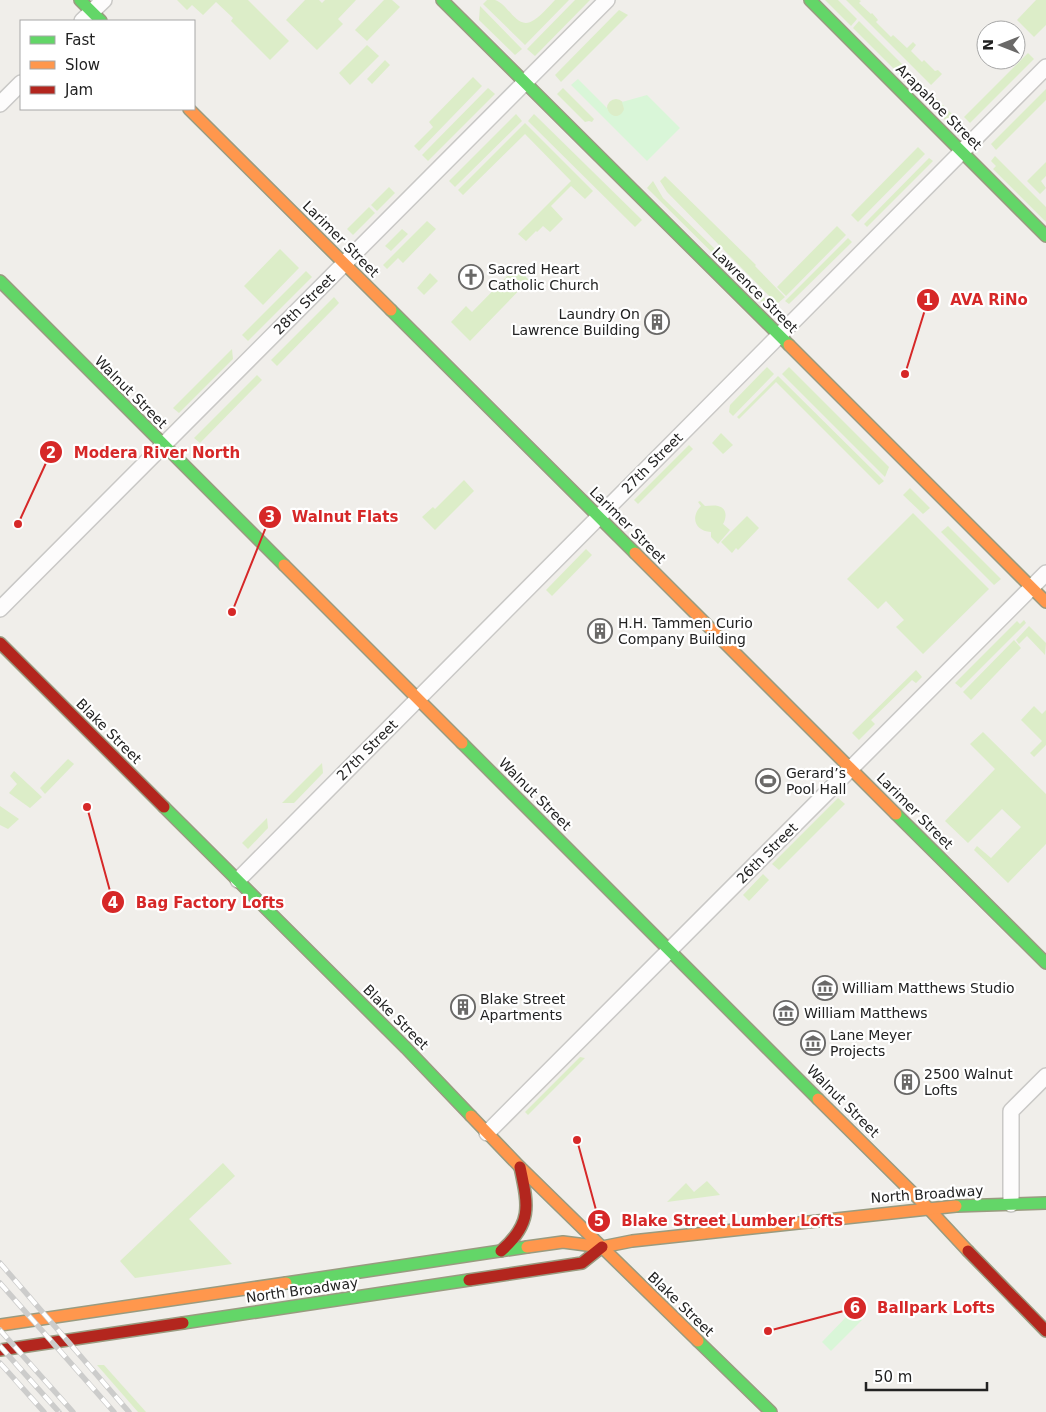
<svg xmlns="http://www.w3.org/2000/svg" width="1046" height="1412" font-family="'DejaVu Sans',sans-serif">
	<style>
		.grass { fill: #dcedc8 }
		.park { fill: #d9f6d8 }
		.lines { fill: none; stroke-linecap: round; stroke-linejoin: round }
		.street-casing { stroke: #c9c8c6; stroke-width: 18 }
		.fast-casing { stroke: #999b80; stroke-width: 14 }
		.slow-casing { stroke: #999b80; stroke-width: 14 }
		.jam-casing { stroke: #999b80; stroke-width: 14 }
		.street { stroke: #fdfcfc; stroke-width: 15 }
		.fast { stroke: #63d668; stroke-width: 11 }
		.slow { stroke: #ff974d; stroke-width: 11 }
		.jam { stroke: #b3261e; stroke-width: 11 }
		.rail-casing { stroke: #cccccb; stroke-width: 5.5 }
		.rail { stroke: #fff; stroke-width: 4; stroke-dasharray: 11; stroke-linecap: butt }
		.labels { text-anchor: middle; stroke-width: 4.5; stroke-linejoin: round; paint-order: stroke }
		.street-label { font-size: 14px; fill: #222; stroke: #fff }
		.poi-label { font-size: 14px; fill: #222; stroke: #fff; text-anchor: start }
		.leader { fill: none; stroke: #d62828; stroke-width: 2 }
		.callout-dot { fill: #d62828; stroke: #fff; stroke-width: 2 }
		.mark-label { font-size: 15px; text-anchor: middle; font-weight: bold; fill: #fff }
		.callout-label { font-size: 15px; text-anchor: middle; font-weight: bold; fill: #d62828; stroke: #fff; stroke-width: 4.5; stroke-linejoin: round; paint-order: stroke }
	</style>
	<rect width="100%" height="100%" fill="#f0eeea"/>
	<g class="grass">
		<polygon points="177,0 248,0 289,41 270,60 231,21 233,18 216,2 203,15 192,5 187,10"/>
		<polygon points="305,0 319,0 322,3 325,0 356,0 338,19 343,24 317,50 286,20"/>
		<polygon points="384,0 392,0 400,7 367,41 355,30"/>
		<path d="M487 0C490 0 492 0 495 0 509 4 517 32 534 20 542 15 548 7 555 0H569L525 45 483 4Z"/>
		<polygon points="575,0 590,0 535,56 527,49"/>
		<polygon points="825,0 838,0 857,19 851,26"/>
		<polygon points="846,0 859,0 861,1 859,3 871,14 872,13 878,20 876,22 891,37 893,35 907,48 913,42 916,45 911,51 922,62 924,60 935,71 938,70 942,74 931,85"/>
		<polygon points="1036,0 1046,0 1046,25 1034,37 1017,20"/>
		<polygon points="480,6 522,49 515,55 479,20"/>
		<polygon points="619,10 628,15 561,82 555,75"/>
		<polygon points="859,21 956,118 949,124 853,28"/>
		<polygon points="367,45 379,56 350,85 339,73"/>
		<polygon points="1028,53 1034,59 970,123 964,117"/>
		<polygon points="385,60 390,65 372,84 367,79"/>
		<polygon points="473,77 482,86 419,151 414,146 433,127 429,122"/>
		<polygon points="488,88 495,94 428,161 422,155"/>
		<polygon points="563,88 594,119 592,122 589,121 585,122 557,94"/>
		<polygon points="1046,89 1046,100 996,150 991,144"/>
		<circle cx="616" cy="108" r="9"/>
		<polygon points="516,114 522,121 455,187 449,181"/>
		<polygon points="534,114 642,220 635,227 528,121"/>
		<polygon points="525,123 593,191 585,199 571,186 551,206 563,219 550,232 543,226 537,232 536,231 526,241 518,234 571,181 525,134 463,195 458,190"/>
		<polygon points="918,147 925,154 858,222 851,215"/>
		<polygon points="995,156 1046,207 1046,222 993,169 996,166 991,161"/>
		<polygon points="929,158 933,161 867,227 864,224"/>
		<polygon points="1046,162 1046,176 1041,181 1046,188 1040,194 1027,181"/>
		<polygon points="665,176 756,265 755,266 785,297 777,304 667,192 660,181"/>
		<polygon points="653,181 663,198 773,306 769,309 647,188"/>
		<polygon points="389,187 395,193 377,211 371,205"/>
		<polygon points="369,207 375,213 353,235 347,229"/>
		<polygon points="427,221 436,229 403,263 398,258 387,269 383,265"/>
		<polygon points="837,226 846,235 786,296 777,287"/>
		<polygon points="402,229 408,234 391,251 385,246"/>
		<polygon points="848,238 852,242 789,304 785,301"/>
		<polygon points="280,249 299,268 263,305 244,286"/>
		<polygon points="516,267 529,280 470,341 451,322 466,306 472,312"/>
		<polygon points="306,271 312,277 248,341 242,335"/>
		<polygon points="430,273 438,281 424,295 417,288"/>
		<polygon points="334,297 339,303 277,366 271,360"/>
		<polygon points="232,349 233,359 179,413 173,408"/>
		<polygon points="767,367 774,374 733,416 729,412 730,405"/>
		<polygon points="789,367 889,467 885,477 782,374"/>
		<polygon points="257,375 262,380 200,443 194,438"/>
		<polygon points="778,376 884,481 879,485 776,382 739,419 737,417"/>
		<polygon points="721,433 733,445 723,454 712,443"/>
		<polygon points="689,445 693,449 638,504 634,500"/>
		<polygon points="464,480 474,491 435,530 422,517 433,507 435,509"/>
		<polygon points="910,488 930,508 923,514 903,495"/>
		<path d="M700 501 705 506C709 506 713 505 718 506 727 508 727 517 723 524L730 530 718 544 711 537V532C695 531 690 517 701 506L698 502Z"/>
		<polygon points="913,513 989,589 923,654 896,627 904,620 886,601 878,609 847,579"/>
		<polygon points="747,516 759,528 738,550 736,548 732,553 721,542"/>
		<polygon points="948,526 1001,579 994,585 941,532"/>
		<polygon points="586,549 592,555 552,596 546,590"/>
		<polygon points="1024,620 1026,623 961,688 955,683 1017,621 1020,624"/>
		<polygon points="1029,626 1046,643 1045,655 1027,636 1019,644 1016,640"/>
		<polygon points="1014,640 1021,648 971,700 963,692"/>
		<polygon points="916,670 922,677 916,683 912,680 871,720 875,724 859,740 852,733"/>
		<polygon points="1034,706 1042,714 1046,710 1046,745 1034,757 1030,753 1042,741 1021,720"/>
		<polygon points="983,732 1046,794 1046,844 1008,883 974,850 977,846 991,858 1021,827 1002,809 968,843 945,821 995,769 970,744"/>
		<polygon points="68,759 74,764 45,794 40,788"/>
		<polygon points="322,763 323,773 294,803 282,803"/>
		<polygon points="14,771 42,797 30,808 9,793 17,784 10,776"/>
		<polygon points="838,798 845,804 779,870 772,864"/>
		<polygon points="0,806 19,819 8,829 0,825"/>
		<polygon points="267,818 268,828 248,849 242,843"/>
		<polygon points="763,874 769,880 749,901 743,895"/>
		<polygon points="580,1057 585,1058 528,1115 525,1112"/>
		<polygon points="223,1163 235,1176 189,1219 232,1264 135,1278 120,1261"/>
		<polygon points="707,1181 720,1195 667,1202 686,1183 694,1192"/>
		<polygon points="97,1365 104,1365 146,1412 138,1412"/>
	</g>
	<g class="park">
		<path d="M578 79 607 108C610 118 621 119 624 109L622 102 647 95 680 128 647 161 571 85Z"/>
		<polygon points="852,1311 862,1320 831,1351 822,1342"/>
	</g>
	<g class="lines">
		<defs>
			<g id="street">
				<polyline points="82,21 104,0"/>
				<polyline points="0,104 21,83"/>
				<polyline points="0,609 607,0"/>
				<polyline points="238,880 1046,67"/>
				<polyline points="487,1133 1046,573"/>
				<polyline points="1011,1204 1011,1111 1046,1076"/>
			</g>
			<g id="fast">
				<polyline points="80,0 101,21"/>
				<polyline points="442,0 789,345"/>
				<polyline points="810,0 1046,236"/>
				<polyline points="0,281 284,565"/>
				<polyline points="391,310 635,553"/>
				<polyline points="462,743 818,1099"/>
				<polyline points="164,807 406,1048 471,1116"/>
				<polyline points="896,814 1046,963"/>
				<polyline points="956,1206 1046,1203"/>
				<polyline points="286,1283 527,1247"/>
				<polyline points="183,1323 469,1280"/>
				<polyline points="698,1341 771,1412"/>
			</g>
			<g id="slow">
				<polyline points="189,109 391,310"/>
				<polyline points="789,345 1046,602"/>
				<polyline points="635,553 896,814"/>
				<polyline points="284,565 462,743"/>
				<polyline points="818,1099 928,1208 968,1251"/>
				<polyline points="471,1116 520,1167 698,1341"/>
				<polyline points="527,1247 563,1242 602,1247 632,1241 956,1206"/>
				<polyline points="0,1325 286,1283"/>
			</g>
			<g id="jam">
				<polyline points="0,643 164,807"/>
				<path d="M501 1251C533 1223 528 1205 520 1167"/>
				<polyline points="968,1251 1046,1331"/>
				<polyline points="469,1280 582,1263 602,1247"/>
				<polyline points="0,1350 183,1323"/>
			</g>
		</defs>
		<use href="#street" class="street-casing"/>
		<use href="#fast" class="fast-casing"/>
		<use href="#slow" class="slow-casing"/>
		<use href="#jam" class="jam-casing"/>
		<use href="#street" class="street"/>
		<use href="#fast" class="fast"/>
		<use href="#slow" class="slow"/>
		<use href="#jam" class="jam"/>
		<defs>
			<g id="rail">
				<polyline points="0,1263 129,1412"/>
				<polyline points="0,1283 114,1412"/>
				<polyline points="0,1330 73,1412"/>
				<polyline points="0,1346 59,1412"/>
				<polyline points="0,1363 44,1412"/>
			</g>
		</defs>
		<use href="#rail" class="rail-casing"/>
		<use href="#rail" class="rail"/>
	</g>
	<defs>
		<symbol id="church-ring" viewBox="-11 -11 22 22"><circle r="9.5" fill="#fff" stroke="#6a6968" stroke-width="1.5"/><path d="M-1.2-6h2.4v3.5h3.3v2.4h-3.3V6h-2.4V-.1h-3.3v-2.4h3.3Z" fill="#6a6968"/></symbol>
		<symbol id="building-ring" viewBox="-11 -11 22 22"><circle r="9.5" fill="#fff" stroke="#6a6968" stroke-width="1.5"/><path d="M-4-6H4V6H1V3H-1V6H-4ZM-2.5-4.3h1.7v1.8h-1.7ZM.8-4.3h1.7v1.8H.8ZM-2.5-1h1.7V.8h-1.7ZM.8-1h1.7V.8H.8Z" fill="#6a6968"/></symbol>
		<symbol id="stadium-ring" viewBox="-11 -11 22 22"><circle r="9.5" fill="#fff" stroke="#6a6968" stroke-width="1.5"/><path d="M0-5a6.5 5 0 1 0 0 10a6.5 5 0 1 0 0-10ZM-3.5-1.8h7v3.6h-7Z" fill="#6a6968"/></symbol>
		<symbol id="museum-ring" viewBox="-11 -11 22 22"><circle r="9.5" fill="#fff" stroke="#6a6968" stroke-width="1.5"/><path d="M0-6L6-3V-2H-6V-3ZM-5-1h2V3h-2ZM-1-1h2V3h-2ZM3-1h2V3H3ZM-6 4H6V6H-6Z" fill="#6a6968"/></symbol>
	</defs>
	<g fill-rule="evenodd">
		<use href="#church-ring" x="457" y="263" width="28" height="28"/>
		<use href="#building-ring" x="643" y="308" width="28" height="28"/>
		<use href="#building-ring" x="586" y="617" width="28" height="28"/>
		<use href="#stadium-ring" x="754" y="767" width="28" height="28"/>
		<use href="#museum-ring" x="811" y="974" width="28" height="28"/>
		<use href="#building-ring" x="449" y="993" width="28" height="28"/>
		<use href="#museum-ring" x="772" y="999" width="28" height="28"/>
		<use href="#museum-ring" x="799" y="1029" width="28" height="28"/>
		<use href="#building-ring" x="893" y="1068" width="28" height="28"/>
	</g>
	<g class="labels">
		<g class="street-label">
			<text transform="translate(939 107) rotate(45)" y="5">Arapahoe Street</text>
			<text transform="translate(341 239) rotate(45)" y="5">Larimer Street</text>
			<text transform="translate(755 290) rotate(45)" y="5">Lawrence Street</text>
			<text transform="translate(304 304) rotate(-45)" y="5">28th Street</text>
			<text transform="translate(131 392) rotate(45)" y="5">Walnut Street</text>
			<text transform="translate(652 463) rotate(-45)" y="5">27th Street</text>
			<text transform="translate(628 525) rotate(45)" y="5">Larimer Street</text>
			<text transform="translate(109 731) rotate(45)" y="5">Blake Street</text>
			<text transform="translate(367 750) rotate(-45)" y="5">27th Street</text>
			<text transform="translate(535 794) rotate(45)" y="5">Walnut Street</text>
			<text transform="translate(915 811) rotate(45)" y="5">Larimer Street</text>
			<text transform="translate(767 853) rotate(-45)" y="5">26th Street</text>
			<text transform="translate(396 1017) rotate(45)" y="5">Blake Street</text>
			<text transform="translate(843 1101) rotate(45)" y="5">Walnut Street</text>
			<text transform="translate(927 1194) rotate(-4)" y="5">North Broadway</text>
			<text transform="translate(302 1290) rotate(-8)" y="5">North Broadway</text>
			<text transform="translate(681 1304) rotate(44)" y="5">Blake Street</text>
		</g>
		<g class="poi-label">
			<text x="488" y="274">Sacred Heart<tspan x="488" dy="16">Catholic Church</tspan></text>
			<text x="640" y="319" text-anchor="end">Laundry On<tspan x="640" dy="16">Lawrence Building</tspan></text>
			<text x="618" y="628">H.H. Tammen Curio<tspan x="618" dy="16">Company Building</tspan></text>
			<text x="786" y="778">Gerard’s<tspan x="786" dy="16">Pool Hall</tspan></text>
			<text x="842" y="993">William Matthews Studio</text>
			<text x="480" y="1004">Blake Street<tspan x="480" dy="16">Apartments</tspan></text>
			<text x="804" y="1018">William Matthews</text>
			<text x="830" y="1040">Lane Meyer<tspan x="830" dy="16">Projects</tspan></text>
			<text x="924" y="1079">2500 Walnut<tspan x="924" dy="16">Lofts</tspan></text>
		</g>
	</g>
	<path class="leader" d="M905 374L928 300M18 524L51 452M232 612L270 517M87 807L113 902M577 1140L599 1221M768 1331L855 1308"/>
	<g class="callout-dot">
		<circle cx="905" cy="374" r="5"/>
		<circle cx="18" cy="524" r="5"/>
		<circle cx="232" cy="612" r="5"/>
		<circle cx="87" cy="807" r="5"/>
		<circle cx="577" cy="1140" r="5"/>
		<circle cx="768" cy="1331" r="5"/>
		<circle cx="928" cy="300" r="12"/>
		<circle cx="51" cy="452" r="12"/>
		<circle cx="270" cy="517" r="12"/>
		<circle cx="113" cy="902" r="12"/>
		<circle cx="599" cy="1221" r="12"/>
		<circle cx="855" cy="1308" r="12"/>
	</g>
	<g class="mark-label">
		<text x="928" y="305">1</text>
		<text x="51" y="458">2</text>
		<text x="270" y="522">3</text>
		<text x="113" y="908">4</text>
		<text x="599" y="1226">5</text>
		<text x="855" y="1313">6</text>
	</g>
	<g class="callout-label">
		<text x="989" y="305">AVA RiNo</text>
		<text x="157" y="458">Modera River North</text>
		<text x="345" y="522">Walnut Flats</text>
		<text x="210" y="908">Bag Factory Lofts</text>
		<text x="732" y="1226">Blake Street Lumber Lofts</text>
		<text x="936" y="1313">Ballpark Lofts</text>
	</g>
	<rect x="20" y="20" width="175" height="90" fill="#ffffff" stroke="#a7a7a7"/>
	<rect x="30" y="36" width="25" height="8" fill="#63d668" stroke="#a7a7a7"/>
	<text x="65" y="45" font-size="15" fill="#222222">Fast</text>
	<rect x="30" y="61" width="25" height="8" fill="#ff974d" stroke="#a7a7a7"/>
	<text x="65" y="70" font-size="15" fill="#222222">Slow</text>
	<rect x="30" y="86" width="25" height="8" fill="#b3261e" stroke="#a7a7a7"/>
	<text x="65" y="95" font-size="15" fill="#222222">Jam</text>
	<g transform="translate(1001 45) rotate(270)"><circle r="24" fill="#ffffff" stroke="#a7a7a7"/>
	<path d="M0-4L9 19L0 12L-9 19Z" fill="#6a6968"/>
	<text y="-8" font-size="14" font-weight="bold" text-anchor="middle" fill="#222222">N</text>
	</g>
	<path d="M866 1382v8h121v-8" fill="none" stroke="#222222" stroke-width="2.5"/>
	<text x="874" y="1382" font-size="15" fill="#222222" stroke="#ffffff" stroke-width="4" paint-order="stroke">50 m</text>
</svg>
